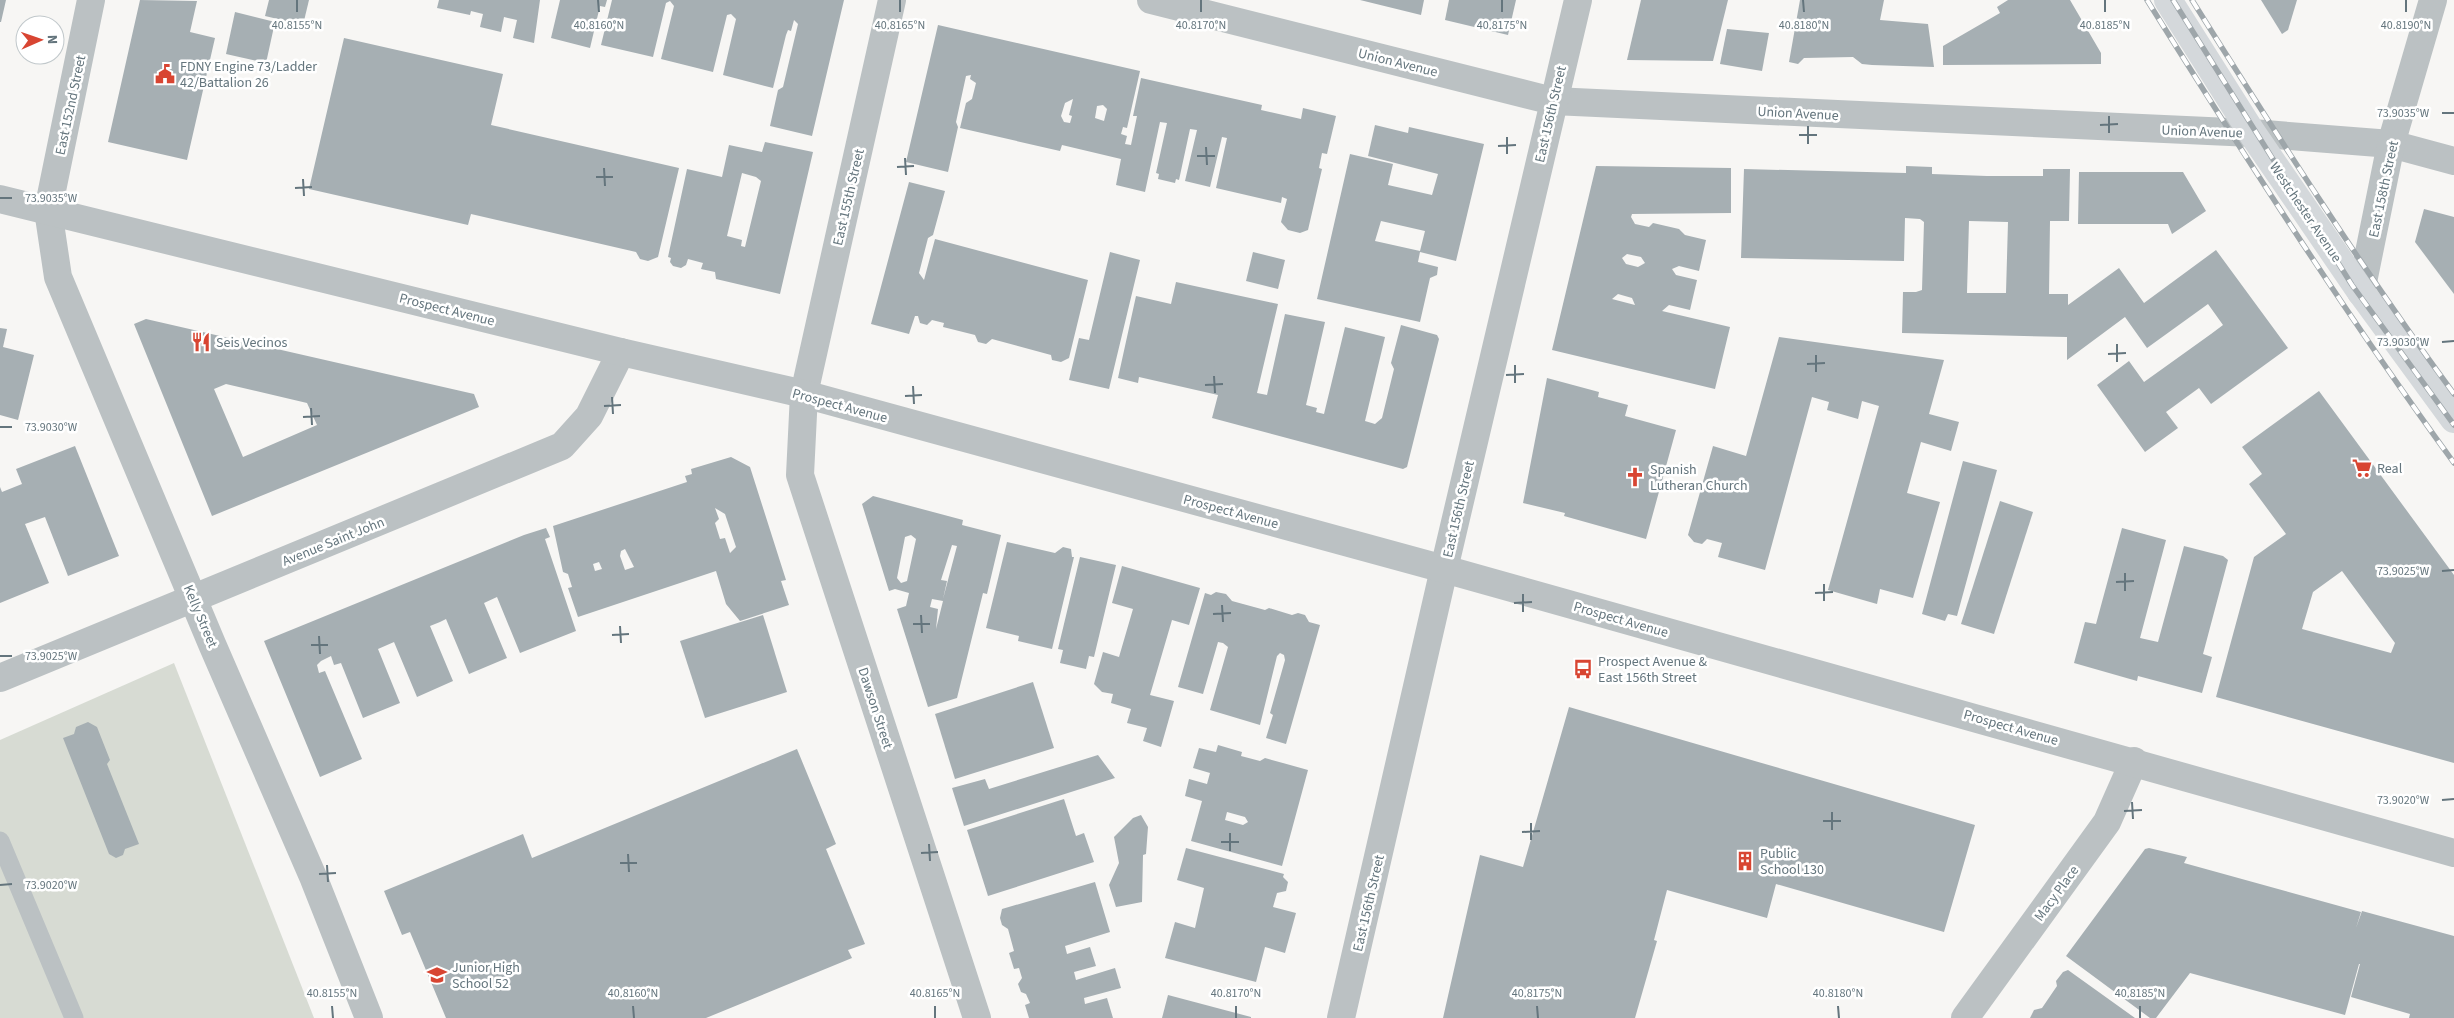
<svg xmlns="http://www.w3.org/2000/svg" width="2454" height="1018" font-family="'Source Sans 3',sans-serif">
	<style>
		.green { fill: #d7dbd3 }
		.building { fill: #a6afb3; fill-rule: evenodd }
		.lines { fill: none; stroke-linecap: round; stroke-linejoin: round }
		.service { stroke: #bbc1c3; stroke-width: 19 }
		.minor { stroke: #bbc1c3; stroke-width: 28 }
		.tertiary { stroke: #bbc1c3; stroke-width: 28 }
		.secondary { stroke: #d4d8db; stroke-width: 28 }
		.rail-casing { stroke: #9ea6aa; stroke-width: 5.5 }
		.rail { stroke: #fff; stroke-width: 4; stroke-dasharray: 11; stroke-linecap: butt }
		.ticks { fill: none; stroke: #64757d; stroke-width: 2 }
		.labels { text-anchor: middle; stroke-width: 5; stroke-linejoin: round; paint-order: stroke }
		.street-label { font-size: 14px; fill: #64757d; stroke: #fff }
		.poi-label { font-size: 14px; fill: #64757d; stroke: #fff; text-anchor: start }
		.ticks-label { font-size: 12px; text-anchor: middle; fill: #64757d; stroke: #fff; stroke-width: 5; stroke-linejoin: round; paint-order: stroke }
	</style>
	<rect width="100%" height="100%" fill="#f7f6f4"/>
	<polygon class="green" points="174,663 314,1018 0,1018 0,740"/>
	<g class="building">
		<polygon points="0,0 6,0 1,22 0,22"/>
		<polygon points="140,0 197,1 190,32 215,38 187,160 108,142"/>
		<polygon points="269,0 309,0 303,25 265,16"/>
		<polygon points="439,0 540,0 534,43 513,38 517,20 504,17 501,32 480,27 483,14 471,11 470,15 437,8"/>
		<polygon points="560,0 607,0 605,7 600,6 590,48 551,38"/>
		<polygon points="612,0 844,0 812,136 770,126 778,90 783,87 798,24 794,20 791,31 788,30 786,35 773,88 723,75 736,19 731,14 727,15 713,72 661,59 674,6 670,1 666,3 653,57 601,45"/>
		<polygon points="1360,0 1424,0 1421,15"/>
		<polygon points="1449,0 1516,0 1508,35 1445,20"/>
		<polygon points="1641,0 1728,0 1713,61 1627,60"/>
		<polygon points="1800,0 1884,0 1880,20 1928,24 1934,67 1872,65 1862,64 1853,57 1804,58 1798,64 1789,62"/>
		<polygon points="2008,0 2070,0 2101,53 2101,64 1943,65 1943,46 2000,13 1997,7"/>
		<polygon points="2261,0 2297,0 2288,30 2282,34"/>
		<polygon points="235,12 275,22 266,63 226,54"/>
		<path d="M938 25 1140 71 1127 128 1123 127 1121 134 1127 136 1125 144 1131 145 1137 116H1133L1141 78 1262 105 1261 110 1301 119 1303 108 1336 116 1327 154 1322 153 1319 168 1322 169 1308 230 1300 233 1288 230 1281 222 1287 199 1282 197 1281 203 1216 188 1227 138 1222 137 1210 187 1185 181 1197 130 1190 129 1179 180 1176 179 1175 183 1158 179 1159 174 1156 173 1167 123 1160 122 1145 192 1116 185 1121 159 1062 145 1060 151 960 128 966 103 972 99 976 83 970 79 971 75 966 76 956 122 958 127 948 172 906 162ZM1073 99 1069 115 1072 116 1070 123 1064 122 1061 116 1065 103ZM1103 105 1107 109 1104 121 1095 118 1097 106Z"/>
		<polygon points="1727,29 1769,33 1762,71 1720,64"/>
		<polygon points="344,38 503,74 491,125 679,168 658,257 648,261 640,259 636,252 471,214 468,225 309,189"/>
		<path d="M1375 125 1408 133 1409 127 1484 144 1456 261 1420 252 1418 262 1438 267 1437 275 1430 278 1420 322 1317 299 1350 154 1393 164 1388 185 1432 195 1438 174 1368 156ZM1381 221 1425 231 1420 251 1375 241Z"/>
		<path d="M765 142 813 152 780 294 716 279 715 272 701 269 703 263 688 259 686 265 681 268 673 266 670 262 671 258 668 257 687 169 722 177 729 145 762 152ZM742 173 756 177 761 181 745 247 741 246 742 240 727 236Z"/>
		<path d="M1596 166 1731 168V213L1632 214 1631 217 1635 224 1649 227 1653 223 1679 229 1685 235 1706 240 1699 271 1679 266 1672 269 1676 275 1697 280 1690 310 1669 305 1662 311 1730 327 1715 389 1552 350ZM1627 254 1641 257 1645 263 1638 267 1626 264 1622 258ZM1618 294 1632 298 1635 305 1612 299Z"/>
		<path d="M1906 166 1932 167V174L1987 176H2043V169H2070L2069 221H2050L2049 294H2068V305L2119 268 2144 303 2216 250 2288 348 2211 404 2199 388 2166 412 2178 428 2145 452 2097 385 2129 361 2144 382 2211 334 2223 325 2208 304 2147 348 2125 317 2067 360V337L1902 333 1903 292H1916L1922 290 1924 222 1920 219 1905 218 1904 261 1741 258 1744 169 1906 173ZM1969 221 2008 222 2006 293H1967Z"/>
		<polygon points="2079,172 2183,172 2206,211 2172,234 2168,224 2078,224"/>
		<polygon points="909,182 945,191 933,235 928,238 919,273 924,280 935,239 1088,280 1069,358 1061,362 1052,360 1051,355 992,339 986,344 978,342 975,335 943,327 944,323 932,320 927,325 920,323 918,316 915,316 909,334 871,324"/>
		<polygon points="2424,209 2454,217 2454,294 2415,242"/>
		<polygon points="1110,252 1140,260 1109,389 1069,380 1079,338 1089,340"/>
		<polygon points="1253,252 1285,260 1278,289 1246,281"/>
		<polygon points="1176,282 1278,304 1257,393 1267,395 1285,314 1325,322 1306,405 1317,408 1316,412 1324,414 1345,327 1385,337 1365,421 1375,424 1382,418 1394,369 1391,363 1401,325 1437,335 1439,339 1407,467 1403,469 1212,418 1218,395 1139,377 1138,383 1118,378 1136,296 1171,304"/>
		<path d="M146 319 474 394 479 407 212 516 134 324ZM226 384 307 403 317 425 243 457 214 389Z"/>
		<polygon points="0,328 7,329 3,347 34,355 18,420 0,415"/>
		<polygon points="1779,337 1944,360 1929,414 1959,422 1951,451 1921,442 1907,493 1940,502 1913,598 1880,589 1877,604 1828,590 1879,406 1862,401 1858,419 1827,410 1829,402 1812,397 1765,570 1718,557 1722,543 1707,539 1702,544 1694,542 1688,535 1713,446 1746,456"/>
		<polygon points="1547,378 1599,392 1598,397 1628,405 1625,416 1676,430 1646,539 1564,516 1565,513 1523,503"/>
		<path d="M2319 391 2454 575V763L2216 697 2254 557 2286 534 2249 484 2262 474 2242 447ZM2342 571 2395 643 2391 653 2302 629 2313 592Z"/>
		<polygon points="75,446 119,556 68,576 45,517 25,524 49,583 0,603 0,487 2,492 22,484 16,469"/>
		<path d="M731 457 750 467 786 580 781 581 789 605 740 621 726 604 716 571 578 617 568 588 572 587 568 574 563 572 553 526 687 482 685 476 692 474 691 469ZM715 508 725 514 736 547 730 553 725 538 720 539 715 523 719 519ZM625 549 634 567 625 570 620 556 621 551ZM599 562 602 569 595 571 593 564Z"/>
		<polygon points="1963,461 1997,470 1957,616 1948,614 1945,621 1922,614"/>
		<path d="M873 496 963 520 962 525 1001 535 987 594 983 593 957 698 928 707 897 609 906 606 909 593 895 589 889 591 862 504ZM911 535 916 539 907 581 901 583 897 578 905 537ZM952 545 957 546 943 599 947 581 941 580ZM932 599 943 601 936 629 938 609 930 607Z"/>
		<polygon points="2000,501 2033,512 1994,634 1961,624"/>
		<polygon points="546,528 550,537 545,539 576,631 520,653 497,597 484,603 507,658 469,674 446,619 440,622 430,626 453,681 417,697 394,642 378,649 400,703 363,718 341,663 334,665 331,656 321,661 317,665 319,673 325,671 362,759 320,777 264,641 524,535"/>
		<polygon points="2122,528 2166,540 2140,638 2158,642 2184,546 2223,556 2228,560 2203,654 2212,657 2202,693 2138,676 2137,681 2074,663 2085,622 2096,624"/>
		<polygon points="1007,542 1055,553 1063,547 1071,549 1072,557 1074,557 1052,649 1018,641 1019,636 986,628"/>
		<polygon points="1080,557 1116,565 1094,657 1089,656 1086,669 1060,663 1063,650 1058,649"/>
		<polygon points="1122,566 1200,588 1189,625 1172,620 1150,695 1174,701 1161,747 1143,741 1147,728 1127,723 1131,709 1111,703 1113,694 1102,692 1094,684 1103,652 1119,657 1133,609 1112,603"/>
		<polygon points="1216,592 1226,594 1232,601 1265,610 1269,608 1292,615 1298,613 1305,615 1309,622 1320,625 1286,744 1266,738 1273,715 1270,713 1285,660 1284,655 1280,653 1277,656 1260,725 1210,710 1228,647 1223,643 1218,642 1203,694 1178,687 1205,593 1211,595"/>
		<polygon points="763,615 787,692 705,718 680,641"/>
		<polygon points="1033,682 1054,748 955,779 935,714"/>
		<polygon points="1569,707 1975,825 1944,932 1776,884 1767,918 1667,890 1654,940 1657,941 1635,1018 1443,1018 1480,855 1523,867"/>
		<polygon points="88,722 97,727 110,760 107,764 139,844 125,849 123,855 116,858 109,854 63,738 74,734 76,727"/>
		<path d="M1218 745 1242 752 1241 756 1260 761 1265 758 1308 770 1282 866 1191 841 1202 801 1185 796 1189 779 1207 784 1210 773 1193 768 1199 748 1216 752ZM1227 812 1245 817 1248 822 1243 825 1225 820Z"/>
		<polygon points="797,749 836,844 826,849 865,944 848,950 852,958 706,1018 446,1018 410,932 402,935 384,891 523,834 532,858"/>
		<polygon points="1098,755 1115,778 964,826 952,788 985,779 989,789"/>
		<polygon points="1064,799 1076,836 1084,833 1094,862 988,896 967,830"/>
		<polygon points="1141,815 1148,827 1146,854 1143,855 1142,902 1116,907 1109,885 1119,863 1114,837 1133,818"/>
		<polygon points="1186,848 1284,874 1283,877 1288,882 1286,891 1277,893 1273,907 1296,913 1285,953 1265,947 1256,982 1165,958 1175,922 1195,928 1204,888 1177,880"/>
		<polygon points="2149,848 2187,857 2184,863 2361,912 2356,928 2362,911 2454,936 2454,1018 2409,1018 2410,1014 2351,997 2360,964 2359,964 2345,1015 2190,973 2156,1018 2150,1018 2066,956 2145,849"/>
		<polygon points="1095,882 1110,932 1065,946 1067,954 1090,947 1096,966 1074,972 1076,980 1115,968 1121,988 1084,998 1085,1004 1107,998 1113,1018 1029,1018 1025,1005 1030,1003 1026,994 1021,992 1018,984 1022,978 1019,968 1014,969 1009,953 1014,951 1008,929 1002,925 1000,918 1002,909"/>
		<polygon points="2068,970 2135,1018 2030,1018 2034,1010 2042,1008 2057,986 2056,981 2063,972"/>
		<polygon points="1168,995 1251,1017 1251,1018 1162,1018"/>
	</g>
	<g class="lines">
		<polyline class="service" points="0,841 74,1018"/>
		<g class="minor">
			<polyline points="91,0 48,210 58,277 212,644 314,879 369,1018"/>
			<polyline points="892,0 804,394 800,475 977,1018"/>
			<polyline points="1151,0 1553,101 2252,133 2391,144 2454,161"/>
			<polyline points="2361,292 2391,144 2433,0"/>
			<polyline points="0,678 562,446 589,416 621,352"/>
			<polyline points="1341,1018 1444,569 1578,0"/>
			<polyline points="1965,1018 2107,822 2134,761"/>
		</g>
		<polyline class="tertiary" points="0,199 621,352 804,394 1444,569 2454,853"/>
		<polyline class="secondary" points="2168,0 2252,133 2361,292 2454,419"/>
		<defs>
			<g id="rail">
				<path d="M2147 0C2245 157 2345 313 2454 463"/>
				<polyline points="2173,0 2352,285 2454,425"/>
				<path d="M2192 0C2276 134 2361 267 2454 394"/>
			</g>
		</defs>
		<use href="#rail" class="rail-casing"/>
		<use href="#rail" class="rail"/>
	</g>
	<path class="ticks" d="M297 0V12M598 0 599 12M900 0V12M1201 0V12M1502 0V12M1803 0 1804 12M2105 0V12M2406 0V12M2442 113H2454M2109 116V133M2100 125 2118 124M1808 126V144M1799 135H1817M1507 137V154M1498 146 1516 145M1206 147 1207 165M1197 156H1215M905 158 906 175M897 167 914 166M604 168 605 186M596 177H613M303 179 304 196M295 188 312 187M0 198H12M2442 342 2454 341M2117 344V362M2108 354 2126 353M1816 355V372M1807 364 1825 363M1515 365V383M1506 375 1524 374M1214 376 1215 393M1205 385 1223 384M913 386 914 404M905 396 922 395M612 397 613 414M604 406 621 405M311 408 312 425M303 417 320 416M0 427H12M2442 571 2454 570M2125 573V591M2116 582 2134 581M1824 584V601M1815 593 1833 592M1523 594V612M1514 603 1532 602M1222 605 1223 622M1213 614 1231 613M921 615 922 633M913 624H930M620 626 621 643M612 635 629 634M319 636 320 654M311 645H328M0 656H12M2442 800 2454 799M2132 802 2133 819M2124 811 2142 810M1832 812V830M1823 821H1841M1531 823V840M1522 832 1540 831M1230 833V851M1221 842H1239M929 844 930 861M921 853 938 852M628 854 629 872M620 863H637M327 865 328 882M319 874 336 873M0 885 12 884M332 1006 333 1018M633 1006 634 1018M935 1006V1018M1236 1006V1018M1537 1006 1538 1018M1838 1006 1839 1018M2140 1006V1018"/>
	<defs>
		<symbol id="civic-bare" viewBox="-9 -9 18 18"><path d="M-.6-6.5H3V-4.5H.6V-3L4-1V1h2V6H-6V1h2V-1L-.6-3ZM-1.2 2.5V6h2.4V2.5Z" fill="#d84532" stroke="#fff" stroke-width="2.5" paint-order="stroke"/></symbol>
		<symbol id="restaurant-bare" viewBox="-9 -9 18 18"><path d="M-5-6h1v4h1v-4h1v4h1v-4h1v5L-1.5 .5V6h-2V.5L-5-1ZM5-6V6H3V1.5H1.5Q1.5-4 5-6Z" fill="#d84532" stroke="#fff" stroke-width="2.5" paint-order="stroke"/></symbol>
		<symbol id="supermarket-bare" viewBox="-9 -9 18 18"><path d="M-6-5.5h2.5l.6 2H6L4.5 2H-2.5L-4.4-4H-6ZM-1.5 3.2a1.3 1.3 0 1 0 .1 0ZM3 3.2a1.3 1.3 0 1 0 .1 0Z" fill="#d84532" stroke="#fff" stroke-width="2.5" paint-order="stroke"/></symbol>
		<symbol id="church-bare" viewBox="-9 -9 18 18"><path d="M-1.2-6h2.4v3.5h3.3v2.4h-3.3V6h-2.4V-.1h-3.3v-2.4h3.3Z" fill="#d84532" stroke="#fff" stroke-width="2.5" paint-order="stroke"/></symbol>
		<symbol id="bus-bare" viewBox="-9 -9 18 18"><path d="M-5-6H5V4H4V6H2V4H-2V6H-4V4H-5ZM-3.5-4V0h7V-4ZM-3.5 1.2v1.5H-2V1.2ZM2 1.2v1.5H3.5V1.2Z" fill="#d84532" stroke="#fff" stroke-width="2.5" paint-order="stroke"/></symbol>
		<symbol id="building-bare" viewBox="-9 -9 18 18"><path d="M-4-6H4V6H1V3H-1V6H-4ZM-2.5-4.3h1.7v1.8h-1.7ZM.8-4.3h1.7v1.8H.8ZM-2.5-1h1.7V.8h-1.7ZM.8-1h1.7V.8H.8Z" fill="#d84532" stroke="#fff" stroke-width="2.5" paint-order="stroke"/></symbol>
		<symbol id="school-bare" viewBox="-9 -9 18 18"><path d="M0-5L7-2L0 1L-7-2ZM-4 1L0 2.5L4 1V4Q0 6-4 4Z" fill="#d84532" stroke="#fff" stroke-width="2.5" paint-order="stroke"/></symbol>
	</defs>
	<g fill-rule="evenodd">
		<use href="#civic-bare" x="151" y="60" width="28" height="28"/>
		<use href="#restaurant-bare" x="187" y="328" width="28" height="28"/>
		<use href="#supermarket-bare" x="2348" y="454" width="28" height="28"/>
		<use href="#church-bare" x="1621" y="463" width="28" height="28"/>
		<use href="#bus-bare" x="1569" y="655" width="28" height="28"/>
		<use href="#building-bare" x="1731" y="847" width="28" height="28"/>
		<use href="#school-bare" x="423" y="961" width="28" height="28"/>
	</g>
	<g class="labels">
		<g class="street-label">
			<text transform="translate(1398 62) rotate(14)" y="5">Union Avenue</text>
			<text transform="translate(70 105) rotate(-78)" y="5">East 152nd Street</text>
			<text transform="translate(1798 113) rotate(3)" y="5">Union Avenue</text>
			<text transform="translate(1550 114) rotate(-77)" y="5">East 156th Street</text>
			<text transform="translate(2202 131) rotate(2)" y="5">Union Avenue</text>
			<text transform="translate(2383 189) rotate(-78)" y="5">East 158th Street</text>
			<text transform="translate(848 197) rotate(-77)" y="5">East 155th Street</text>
			<text transform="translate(2306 212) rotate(56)" y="5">Westchester Avenue</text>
			<text transform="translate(447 309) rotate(14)" y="5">Prospect Avenue</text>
			<text transform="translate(840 405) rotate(15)" y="5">Prospect Avenue</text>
			<text transform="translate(1458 509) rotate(-77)" y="5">East 156th Street</text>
			<text transform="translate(1231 511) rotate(15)" y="5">Prospect Avenue</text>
			<text transform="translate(333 541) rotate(-22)" y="5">Avenue Saint John</text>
			<text transform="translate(201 616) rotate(67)" y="5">Kelly Street</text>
			<text transform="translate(1621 619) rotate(16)" y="5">Prospect Avenue</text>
			<text transform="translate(876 708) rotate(72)" y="5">Dawson Street</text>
			<text transform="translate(2011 727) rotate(16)" y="5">Prospect Avenue</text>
			<text transform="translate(2056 893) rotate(-54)" y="5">Macy Place</text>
			<text transform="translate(1368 903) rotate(-77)" y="5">East 156th Street</text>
		</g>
		<g class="poi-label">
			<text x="180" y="71">FDNY Engine 73/Ladder<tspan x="180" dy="16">42/Battalion 26</tspan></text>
			<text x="216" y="347">Seis Vecinos</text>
			<text x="2377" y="473">Real</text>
			<text x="1650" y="474">Spanish<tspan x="1650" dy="16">Lutheran Church</tspan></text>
			<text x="1598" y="666">Prospect Avenue &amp;<tspan x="1598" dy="16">East 156th Street</tspan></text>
			<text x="1760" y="858">Public<tspan x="1760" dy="16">School 130</tspan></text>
			<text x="452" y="972">Junior High<tspan x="452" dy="16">School 52</tspan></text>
		</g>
	</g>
	<g class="ticks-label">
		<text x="297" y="29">40.8155°N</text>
		<text x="599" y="29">40.8160°N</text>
		<text x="900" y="29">40.8165°N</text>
		<text x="1201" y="29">40.8170°N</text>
		<text x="1502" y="29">40.8175°N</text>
		<text x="1804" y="29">40.8180°N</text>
		<text x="2105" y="29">40.8185°N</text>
		<text x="2406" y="29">40.8190°N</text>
		<text x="2403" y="117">73.9035°W</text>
		<text x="51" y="202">73.9035°W</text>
		<text x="2403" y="346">73.9030°W</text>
		<text x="51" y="431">73.9030°W</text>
		<text x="2403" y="575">73.9025°W</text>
		<text x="51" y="660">73.9025°W</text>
		<text x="2403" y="804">73.9020°W</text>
		<text x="51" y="889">73.9020°W</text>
		<text x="332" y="997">40.8155°N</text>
		<text x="633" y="997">40.8160°N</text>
		<text x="935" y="997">40.8165°N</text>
		<text x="1236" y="997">40.8170°N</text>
		<text x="1537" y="997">40.8175°N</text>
		<text x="1838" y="997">40.8180°N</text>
		<text x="2140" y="997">40.8185°N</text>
	</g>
	<g transform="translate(40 40) rotate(88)"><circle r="24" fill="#ffffff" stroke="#c1c8cb"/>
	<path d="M0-4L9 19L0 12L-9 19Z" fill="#d84532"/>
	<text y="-8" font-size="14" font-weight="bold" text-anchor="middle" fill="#64757d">N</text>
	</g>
</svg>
